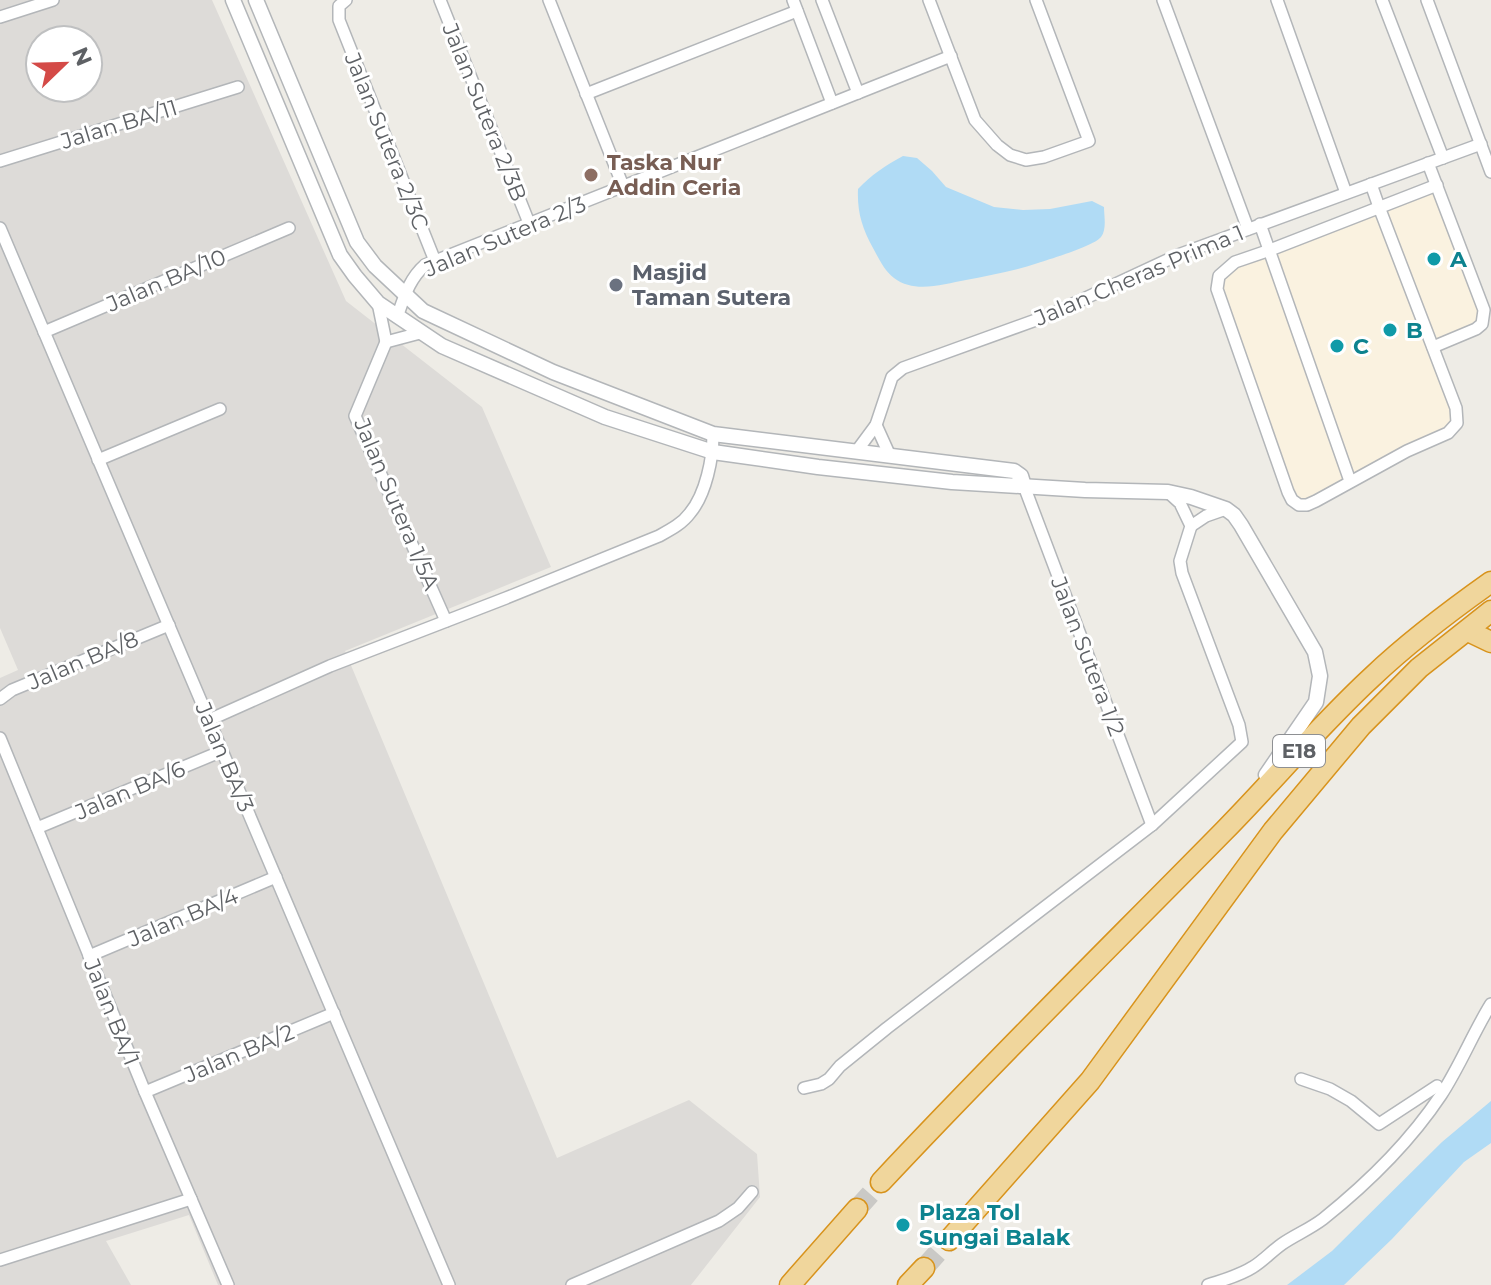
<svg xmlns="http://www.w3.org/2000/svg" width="1491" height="1285" font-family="Montserrat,sans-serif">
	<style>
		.commercial { fill: #faf2e0 }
		.industrial { fill: #dddbd8; fill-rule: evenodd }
		.water { fill: #b0dbf5 }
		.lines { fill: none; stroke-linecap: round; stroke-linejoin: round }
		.motorway-tunnel { stroke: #cac9c6; stroke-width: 20; stroke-dasharray: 20 10; stroke-linecap: butt }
		.minor-casing { stroke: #b3b6b9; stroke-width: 14 }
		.tertiary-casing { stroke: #b3b6b9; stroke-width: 17 }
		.motorway-casing { stroke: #d8931c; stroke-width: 23 }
		.minor { stroke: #fff; stroke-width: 11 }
		.tertiary { stroke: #fff; stroke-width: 14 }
		.motorway { stroke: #f0d69c; stroke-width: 20 }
		.education-dot { fill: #8d6e63; stroke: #fff; stroke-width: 3 }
		.culture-dot { fill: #0f9aa8; stroke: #fff; stroke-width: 3 }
		.worship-dot { fill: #6b7280; stroke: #fff; stroke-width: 3 }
		.labels { text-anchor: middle; stroke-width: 6; stroke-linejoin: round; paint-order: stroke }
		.shield { fill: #fff; stroke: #8e9093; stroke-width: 2 }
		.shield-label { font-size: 20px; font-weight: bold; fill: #5e6165 }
		.street-label { font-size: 22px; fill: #5e6165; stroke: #fff }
		.education-label { font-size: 22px; font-weight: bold; fill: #785e54; stroke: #fff; text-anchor: start }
		.culture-label { font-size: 22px; font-weight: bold; fill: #0d838f; stroke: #fff; text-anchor: start }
		.worship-label { font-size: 22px; font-weight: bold; fill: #5b616d; stroke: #fff; text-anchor: start }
	</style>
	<rect width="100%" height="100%" fill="#eeece6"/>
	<polygon class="commercial" points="1434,191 1480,311 1476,324 1427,344 1454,419 1445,429 1308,500 1301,501 1295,497 1221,289 1223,276 1237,265"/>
	<path class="industrial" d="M0 0H212L346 301 482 407 551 567 345 651 557 1158 689 1100 757 1154 760 1197 691 1285H218L189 1215 106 1241 131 1285H0V678L18 670 0 628ZM40 40H88V88H40Z"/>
	<g class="water">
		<path d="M903 156 917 158 932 171 946 187 994 207 1023 210 1050 209 1092 201 1104 207C1104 216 1107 229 1101 237 1094 246 1050 259 1038 263 1014 271 991 275 966 280 943 284 915 294 894 278 884 270 879 259 873 248 862 228 857 212 858 189 871 175 886 165 903 156Z"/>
		<polygon points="1491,1101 1491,1143 1464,1162 1392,1239 1344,1285 1287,1285 1332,1251 1442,1142"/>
	</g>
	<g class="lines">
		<g class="motorway-tunnel">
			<polyline points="857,1209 881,1182"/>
			<polyline points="924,1268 949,1240"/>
		</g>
		<defs>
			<g id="minor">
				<polyline points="346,0 339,6 339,20 435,261"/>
				<polyline points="440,0 529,223"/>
				<polyline points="549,0 623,186"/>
				<polyline points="793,0 832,103"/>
				<polyline points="822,0 858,93"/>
				<polyline points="929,0 975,120 997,145 1010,155 1026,160 1044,157 1089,141 1036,0"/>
				<polyline points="1163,0 1248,229"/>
				<polyline points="1277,0 1346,193"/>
				<polyline points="1382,0 1443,158"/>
				<polyline points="1427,0 1491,172"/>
				<polyline points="0,17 53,0"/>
				<polyline points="586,94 797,11"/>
				<polyline points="0,161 238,87"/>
				<polyline points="1428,163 1484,310 1482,324 1476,329 1433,347"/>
				<polyline points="1371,184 1379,207 1456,408 1457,423 1448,433 1407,451 1316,501 1307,505 1299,505 1292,500 1288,492 1217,289 1219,276 1235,262 1270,250 1437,185"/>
				<polyline points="1260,224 1350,481"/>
				<polyline points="0,228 449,1285"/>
				<polyline points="378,303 386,342"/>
				<path d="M397 317C404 298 409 279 425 265L951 56"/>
				<polyline points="44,332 289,228"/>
				<polyline points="386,342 355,416 446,621"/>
				<polyline points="386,342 420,333"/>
				<polyline points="876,425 890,456"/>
				<polyline points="856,452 876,425 892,377 903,368 1047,316 1178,255 1481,144"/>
				<polyline points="98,460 220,409"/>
				<polyline points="1024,486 1152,825"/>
				<polyline points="1191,526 1206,516 1226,509"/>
				<polyline points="0,699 12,690 169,625"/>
				<path d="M209 720 330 666 506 598 659 536C670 530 682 524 690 513 706 494 713 458 713 434"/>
				<polyline points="0,738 145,1092 228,1285"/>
				<polyline points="37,828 222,751"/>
				<polyline points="89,956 276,877"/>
				<polyline points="1301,1079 1330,1089 1351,1101 1379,1124 1437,1086"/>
				<polyline points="804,1088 821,1084 829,1079 840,1066 887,1028 1152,825 1242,742 1239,725 1182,573 1180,561 1191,526 1180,503 1169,493"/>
				<polyline points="145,1092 334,1013"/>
				<polyline points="0,1260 191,1199"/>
				<polyline points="572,1285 719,1221 738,1208 752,1192"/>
				<path d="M1208 1285C1223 1280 1239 1276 1253 1267 1263 1261 1272 1251 1282 1244 1295 1235 1310 1229 1323 1219 1368 1183 1409 1143 1441 1095 1460 1066 1473 1033 1491 1004"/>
			</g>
			<g id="tertiary">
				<polyline points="233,0 340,255 355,276 378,303 442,346 605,417 713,452 818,467 952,482 1085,490 1168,492 1191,497 1226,509 1234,515 1241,525 1315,652 1320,676 1316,702 1266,775"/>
				<polyline points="256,0 357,242 375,266 423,311 553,372 713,434 1014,471 1021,476 1024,486"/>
			</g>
			<g id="motorway">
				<polyline points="1468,631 1491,642"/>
				<path d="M881 1182C993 1062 1110 947 1225 830 1275 779 1320 725 1372 677 1409 642 1450 611 1491 582"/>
				<polyline points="949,1240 1090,1081 1273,831 1361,726 1419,668 1491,611"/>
				<polyline points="790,1285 857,1209"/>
				<polyline points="908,1285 924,1268"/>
			</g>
		</defs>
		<use href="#minor" class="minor-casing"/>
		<use href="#tertiary" class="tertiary-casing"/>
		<use href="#motorway" class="motorway-casing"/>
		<use href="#minor" class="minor"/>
		<use href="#tertiary" class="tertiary"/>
		<use href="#motorway" class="motorway"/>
	</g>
	<circle class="education-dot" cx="591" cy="175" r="8"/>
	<g class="culture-dot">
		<circle cx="1434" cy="259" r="8"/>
		<circle cx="1390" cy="330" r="8"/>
		<circle cx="1337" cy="346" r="8"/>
		<circle cx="903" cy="1225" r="8"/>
	</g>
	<circle class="worship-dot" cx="616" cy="285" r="8"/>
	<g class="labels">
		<rect class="shield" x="1273" y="735" width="52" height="32" rx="6"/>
		<g class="shield-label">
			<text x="1299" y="758">E18</text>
		</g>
		<g class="street-label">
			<text transform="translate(485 112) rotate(68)" y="8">Jalan Sutera 2/3B</text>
			<text transform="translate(119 124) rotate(-17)" y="8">Jalan BA/11</text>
			<text transform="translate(387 141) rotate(68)" y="8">Jalan Sutera 2/3C</text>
			<text transform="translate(505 236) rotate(-23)" y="8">Jalan Sutera 2/3</text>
			<text transform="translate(1139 275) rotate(-23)" y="8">Jalan Cheras Prima 1</text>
			<text transform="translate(166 280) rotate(-23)" y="8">Jalan BA/10</text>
			<text transform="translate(397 504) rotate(67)" y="8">Jalan Sutera 1/5A</text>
			<text transform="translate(1088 656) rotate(69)" y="8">Jalan Sutera 1/2</text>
			<text transform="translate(83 660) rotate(-23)" y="8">Jalan BA/8</text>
			<text transform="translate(225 757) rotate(67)" y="8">Jalan BA/3</text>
			<text transform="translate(130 790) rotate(-23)" y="8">Jalan BA/6</text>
			<text transform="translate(183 917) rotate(-23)" y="8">Jalan BA/4</text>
			<text transform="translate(112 1012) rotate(68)" y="8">Jalan BA/1</text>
			<text transform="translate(239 1053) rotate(-23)" y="8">Jalan BA/2</text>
		</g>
		<g class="education-label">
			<text x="607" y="170">Taska Nur<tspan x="607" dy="25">Addin Ceria</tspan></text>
		</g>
		<g class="culture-label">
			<text x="1450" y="267">A</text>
			<text x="1406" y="338">B</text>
			<text x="1353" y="354">C</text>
			<text x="919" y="1220">Plaza Tol<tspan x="919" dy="25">Sungai Balak</tspan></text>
		</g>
		<g class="worship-label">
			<text x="632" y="280">Masjid<tspan x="632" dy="25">Taman Sutera</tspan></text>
		</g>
	</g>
	<g transform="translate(64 64) rotate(67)"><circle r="38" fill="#ffffff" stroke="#bfc0c1" stroke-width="2"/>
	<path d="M0-6L14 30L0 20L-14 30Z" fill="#d44a47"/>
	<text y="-12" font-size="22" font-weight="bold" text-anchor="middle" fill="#5e6165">N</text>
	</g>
</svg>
